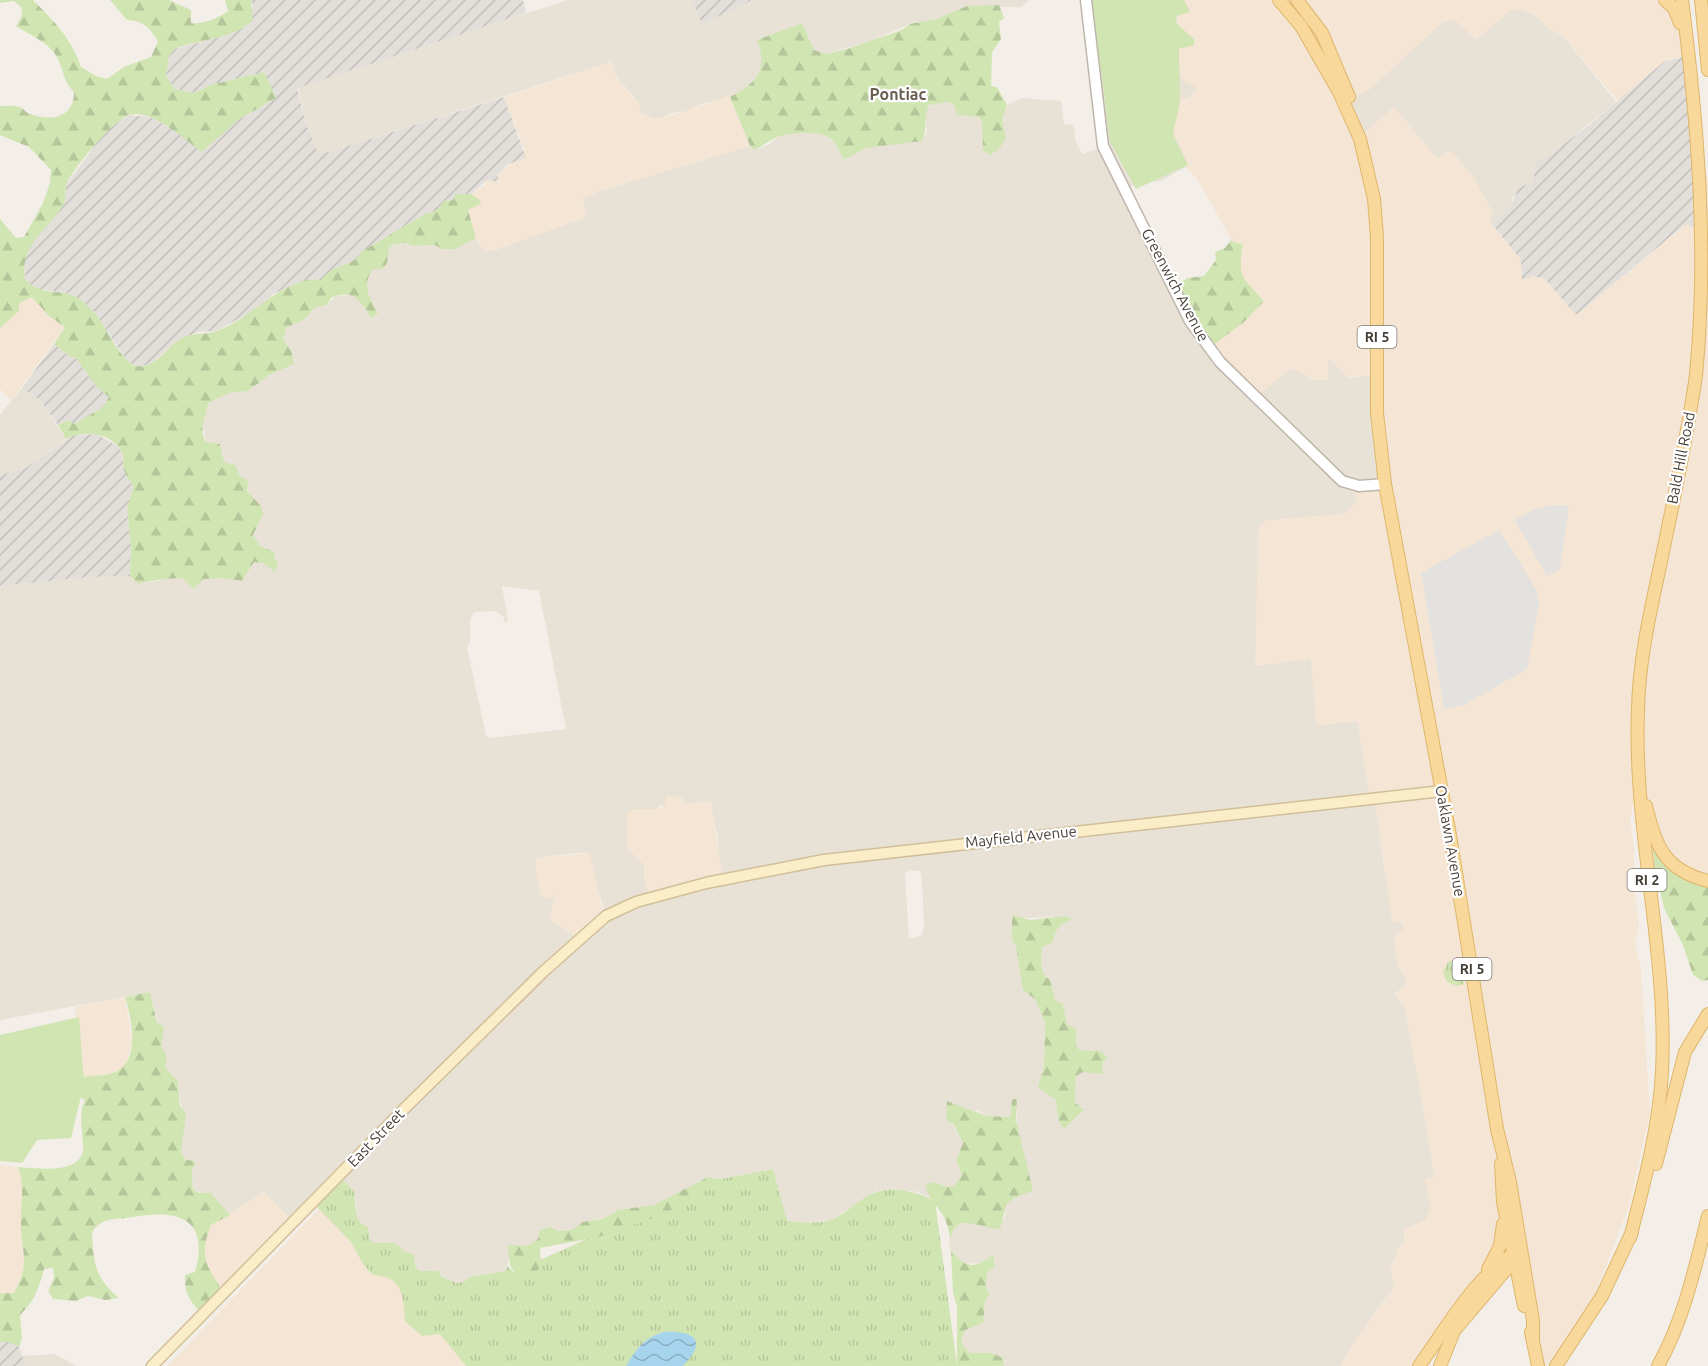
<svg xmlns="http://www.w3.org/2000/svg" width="1708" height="1366" font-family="Ubuntu,sans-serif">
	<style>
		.residential { fill: #e7e1d6; fill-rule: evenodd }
		.commercial { fill: #f4e5d4 }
		.industrial { fill: url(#industrial-furrows) }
		.grass { fill: url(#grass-tufts) }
		.forest { fill: url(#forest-firs) }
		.park { fill: #d1e5b3 }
		.parking { fill: #e4e2df }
		.water { fill: url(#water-waves) }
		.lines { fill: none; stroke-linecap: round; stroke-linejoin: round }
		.tertiary-casing { stroke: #beb6ab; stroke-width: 13 }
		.secondary-casing { stroke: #d1bf99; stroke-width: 13 }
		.primary-casing { stroke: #deb66b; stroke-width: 14 }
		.tertiary { stroke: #fff; stroke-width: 10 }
		.secondary { stroke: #fcedc9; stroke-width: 10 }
		.primary { stroke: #f9d99b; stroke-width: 12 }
		.labels { text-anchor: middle; stroke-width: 4.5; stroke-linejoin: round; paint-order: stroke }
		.shield { fill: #fff; stroke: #7e7973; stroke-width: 1.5 }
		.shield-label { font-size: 14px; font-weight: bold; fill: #463f37 }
		.street-label { font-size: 15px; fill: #463f37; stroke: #fff }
		.neighbourhood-label { font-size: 16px; font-weight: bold; fill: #685d4f; stroke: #fff }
	</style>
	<defs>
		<pattern id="industrial-furrows" width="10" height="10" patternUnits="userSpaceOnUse" patternTransform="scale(1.5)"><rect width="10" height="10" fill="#e2ded9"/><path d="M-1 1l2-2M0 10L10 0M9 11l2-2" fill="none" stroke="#c3c0bb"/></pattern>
		<pattern id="grass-tufts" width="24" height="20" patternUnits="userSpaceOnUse" patternTransform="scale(1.5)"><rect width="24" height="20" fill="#d1e5b3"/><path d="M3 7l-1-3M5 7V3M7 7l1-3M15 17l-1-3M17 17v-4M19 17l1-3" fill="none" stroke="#b5c69b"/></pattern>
		<pattern id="forest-firs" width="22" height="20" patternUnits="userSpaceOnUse" patternTransform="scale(1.5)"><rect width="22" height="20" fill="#d1e5b3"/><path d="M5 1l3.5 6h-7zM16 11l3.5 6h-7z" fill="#b5c69b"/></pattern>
		<pattern id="water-waves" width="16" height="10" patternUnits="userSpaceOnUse" patternTransform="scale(1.5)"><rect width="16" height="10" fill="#a7d4ed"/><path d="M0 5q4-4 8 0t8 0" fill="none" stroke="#8aadc1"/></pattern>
	</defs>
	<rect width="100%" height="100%" fill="#f3efe8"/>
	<g class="residential">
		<polygon points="568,0 692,0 700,19 724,14 739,4 752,0 1029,0 1021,7 967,6 936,19 910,24 871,41 825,54 813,50 802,23 759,39 763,64 756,81 746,88 730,97 691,107 688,111 672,113 661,118 655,119 640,113 633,95 618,79 611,62 329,152 318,153 316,149 306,124 298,87"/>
		<polygon points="1511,10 1522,10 1535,15 1552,31 1562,35 1616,102 1556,150 1544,159 1538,159 1533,183 1513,197 1510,208 1492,224 1488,221 1490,207 1449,151 1439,158 1436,157 1394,107 1360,137 1349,99 1368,90 1443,22"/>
		<path d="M1093 70H1179L1198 88 1189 98H1179L1177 144 1182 151 1185 167 1161 181 1142 182 1124 189 1172 285 1292 368 1314 380 1327 359 1333 361 1348 378 1376 375 1384 482 1345 484 1359 499 1345 514 1309 517 1259 527 1258 535 1256 665 1311 659 1316 721 1319 725 1357 721 1358 723 1370 799 1375 800 1386 882 1403 923V929L1394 937 1398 966 1408 982 1395 994 1405 1008 1431 1153 1434 1179H1425L1431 1207 1426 1220 1404 1229V1242L1390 1268 1394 1287 1355 1340 1340 1366H1004L1003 1358 992 1353H969L961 1342 965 1330 984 1316 985 1303 989 1294 986 1287 987 1273 995 1266 993 1255 984 1264 962 1263 952 1251 951 1254 949 1240 953 1230 960 1223 1004 1220 1007 1203 1020 1195 1016 1099 1012 1100 1010 1117 987 1116 976 1110 951 1122 963 1143 956 1160 962 1175 954 1186 947 1187 934 1182 935 1201 918 1192 896 1189 876 1191 831 1220 812 1223 786 1221 773 1169 721 1179 713 1177 654 1205 618 1210 603 1219 593 1220 572 1230 558 1231 527 1246H507L510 1256 505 1271 469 1277 464 1282 457 1283 442 1277 439 1271H419L395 1243H373L356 1217V1199L340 1177 293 1222 264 1192 230 1215 218 1203 194 1189 192 1171 195 1162 185 1159 181 1152 182 1111 178 1083 166 1068V1053L161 1047V1033L150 992 0 1020V586L89 577 130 576 139 584 158 581 164 578H222L242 581 254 562 263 563 275 571V563L278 564V561L260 546 253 535 263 514 261 506 249 494 244 479 224 462 220 444 206 442 202 422 208 403 229 393 248 391 269 375 291 350 283 340 286 328 305 319 314 308 327 305 336 296 353 295 360 298 371 318 378 314 367 292V278L372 270 387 263 388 248 394 244 406 243 413 246 435 245 456 249 476 238 479 245 493 251 586 217 583 198 600 191 750 146 754 150 768 145 778 137 804 131 825 135 833 141 844 160 866 148 922 139 927 133 925 111 933 103 947 102 954 105 957 115 979 117 982 123 983 137 1006 139 1002 119 1003 110 1010 103 1022 98 1061 101 1064 124 1074 125 1075 139 1082 154 1102 147ZM502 586 539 591 566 729 488 738 486 735 467 647 470 643V620L474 612 495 611 503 616 505 623 508 621ZM661 805 712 812 718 837 719 866 644 880V865L635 809H656ZM587 852 606 916 579 939 550 920 554 894 552 895 543 857ZM910 870 920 871 922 882 924 925 922 935 915 938 909 937 905 874ZM1056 917 1071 919 1062 923 1042 947 1041 965 1045 977 1050 979 1055 1001 1063 1004 1067 1025 1076 1029V1044L1079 1050 1101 1051 1098 1072H1083L1076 1076 1075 1103 1083 1108 1063 1126 1058 1119 1056 1100 1039 1087 1044 1066 1045 1022 1035 999 1024 990 1016 946 1023 918Z"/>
		<polygon points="22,388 40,400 66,439 26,468 0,475 0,415"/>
		<polygon points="55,1354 76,1366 26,1366 21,1356"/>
	</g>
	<g class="commercial">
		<polygon points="1184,0 1682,0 1684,57 1668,59 1618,101 1562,35 1552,31 1535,15 1522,10 1511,10 1476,40 1455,20 1443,22 1368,91 1349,99 1360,137 1394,107 1436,157 1439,158 1451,150 1473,176 1490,207 1493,216 1489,221 1521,260 1522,279 1533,276 1545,279 1576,315 1688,223 1703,161 1708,181 1708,882 1665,858 1638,783 1630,820 1634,847 1634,889 1639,924 1635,943 1641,970 1650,1114 1629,1206 1591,1304 1568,1341 1547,1366 1539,1366 1516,1250 1428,1366 1340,1366 1355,1340 1394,1288 1390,1268 1397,1256 1396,1250 1404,1242 1404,1229 1425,1220 1431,1207 1425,1179 1434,1178 1431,1153 1405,1008 1395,993 1408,983 1398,966 1394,937 1403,929 1403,923 1392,921 1375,800 1370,799 1358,723 1356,721 1318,725 1316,721 1311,659 1255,666 1258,535 1259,527 1267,520 1345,514 1359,499 1345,484 1380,484 1375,375 1348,378 1333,361 1328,359 1328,380 1314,380 1292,368 1256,397 1209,348 1264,301 1241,275 1239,267 1243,244 1233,242 1196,177 1185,167 1182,151 1172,135 1178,98 1189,98 1197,88 1183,80 1179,70 1176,23"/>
		<polygon points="612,62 618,79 636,101 639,101 640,113 655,119 688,111 691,107 708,104 729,95 750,146 600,191 582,200 587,217 493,251 484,250 476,238 468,210 475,198 471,194 485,185 487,180 498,175 525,151 504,97"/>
		<polygon points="32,297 49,316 65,327 11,401 0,389 0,328 19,303"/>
		<polygon points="666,796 682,797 684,803 711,801 723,880 649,897 644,880 644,865 627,848 627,812 635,809 656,809 665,805"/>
		<polygon points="590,853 602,908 606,916 579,939 550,920 554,895 550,898 541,897 536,874 536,858"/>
		<polygon points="125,997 132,1040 127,1063 120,1070 110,1074 82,1077 75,1007"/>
		<polygon points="0,1165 18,1167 24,1190 21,1218 25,1267 14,1293 0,1293"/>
		<polygon points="264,1192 293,1222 224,1292 204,1263 204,1244 211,1225"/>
		<polygon points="325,1203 461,1357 466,1366 167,1366"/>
	</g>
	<g class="industrial">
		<polygon points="251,0 523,0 526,12 523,14 297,88 306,124 318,153 329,152 504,97 526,158 508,164 498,175 497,182 487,180 471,194 455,194 454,200 444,201 436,211 425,214 361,252 360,256 343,267 333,269 321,280 298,283 275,293 255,310 216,331 197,332 168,348 151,364 137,367 127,361 94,312 81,301 70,294 33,288 25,279 24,262 32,241 65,202 66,185 106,130 118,122 129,115 150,117 177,132 202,151 238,120 274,99 264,72 210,85 195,93 174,89 166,75 169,56 174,49 233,33 248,25 253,6"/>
		<polygon points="692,0 752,0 702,24"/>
		<polygon points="1684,57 1702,224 1691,227 1688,224 1681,228 1576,315 1545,279 1533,276 1522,280 1521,260 1492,224 1510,208 1519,187 1533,183 1536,160 1544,159 1589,125 1665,61"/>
		<polygon points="54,344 69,356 76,358 97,387 109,397 103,407 74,425 68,420 58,425 40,400 22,388"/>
		<polygon points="96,434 116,445 123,453 124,470 133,487 127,509 131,546 130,576 89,577 0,586 0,475 26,468 73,435"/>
		<polygon points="0,1342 9,1342 19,1347 26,1366 0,1366"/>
	</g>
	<g class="grass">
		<polygon points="1460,958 1464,984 1457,986 1447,982 1443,973 1448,962"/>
		<path d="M773 1169 787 1221C802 1222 818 1225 833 1219 844 1214 853 1205 864 1198 886 1183 913 1190 935 1201L957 1366H466L440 1334 422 1336 405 1321C404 1296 402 1276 373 1275L363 1264 351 1242 313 1203 340 1177 354 1191C357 1206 352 1221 368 1227L369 1238 373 1243H395L405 1252 414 1254 415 1266 419 1271H439L442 1277 457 1283 464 1282 469 1277 505 1271 508 1266 513 1272 721 1179Z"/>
	</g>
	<g class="forest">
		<path d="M0 0H33C53 20 72 39 81 67L96 76 107 79 124 67 151 57 158 41C149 27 144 21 127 20L110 0H169L191 10V23C202 25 219 18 228 11L225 0H251L253 20C235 39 199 39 174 49L169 56 166 75 174 89 195 93 210 85 264 72 276 98 238 120 202 152C185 140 151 108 129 115 115 119 70 171 66 186 64 192 67 198 64 204 48 230 19 245 25 279 43 299 66 286 82 301 86 305 91 309 95 313 105 325 122 364 137 366 154 370 168 345 182 338 193 332 205 335 217 331 250 320 286 274 321 280 324 277 328 272 332 270 342 265 356 263 361 252L425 214 436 211 444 201 453 200 455 194H471L480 200 481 204 468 210 476 238 456 249H442L435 245 413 246 406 243 394 244 389 248 387 263 384 268 372 270C361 286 371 299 378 314L371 318C362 301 352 288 331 298L327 305 314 308 305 319 286 328 283 340 291 350 294 364 269 375 248 391 229 393 208 403C206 416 198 429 206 442L220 444 224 462 236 466 239 475 248 481 247 491 261 506 263 514 253 535 260 546 274 552 275 560 278 561 275 572 263 563 254 562 242 581 222 578 203 579 194 589 182 578C167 578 153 580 139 584L130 576 131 546 127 509 133 487C131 482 126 476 124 470 122 464 125 457 122 452 112 433 83 429 66 439L58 425 68 420 74 424 103 407 109 397 97 387 76 358 69 356 54 344 65 327 49 316 32 297 19 303V311L0 328V219L16 238 24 237 43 203 50 183 51 170 29 147 0 135V106C6 106 14 105 20 107 23 108 25 112 28 113 49 122 74 119 74 92 62 81 64 67 55 54 50 45 26 31 16 27L22 15V8L14 1 0 3Z"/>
		<path d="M999 5 1004 18 999 22 1001 39 992 52 991 86 997 87 1007 105 1002 119 1006 139 998 150 990 155 983 150 982 123 979 117 957 115 954 105 947 102 929 105C923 117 928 129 922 141L866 148 844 160C840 154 837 145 832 140 821 129 792 133 778 137 771 139 763 146 754 150L750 146 730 97C757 82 769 71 757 40L759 39 802 23 814 50 825 54 847 49 902 30 910 24 936 19 967 6Z"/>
		<path d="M1232 239 1233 242 1243 244C1237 278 1242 276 1264 301L1244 322 1209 348 1175 285 1188 278 1204 276 1216 260 1215 252 1225 248Z"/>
		<polygon points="1651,829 1665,858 1708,882 1708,980 1702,981 1693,975 1683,945 1664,908 1654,864"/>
		<path d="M1012 915 1030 920 1066 916 1072 919C1059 925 1055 929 1053 942L1042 947 1041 965 1045 977 1050 979 1055 1000 1063 1004 1067 1024 1076 1029V1044L1079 1050 1101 1051 1107 1058 1103 1061 1102 1074 1083 1072 1076 1076 1075 1103 1084 1109 1064 1129 1058 1119 1056 1100 1038 1087 1044 1066 1045 1022 1035 999 1023 990 1016 946 1012 940Z"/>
		<path d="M150 992 157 1022 164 1027 161 1047 166 1053V1068L178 1082 180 1106 186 1114 181 1152 185 1159 196 1162 192 1171 193 1189 199 1193H211L230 1215 211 1225C199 1257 205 1265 224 1292L201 1313C189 1300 184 1292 185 1275L195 1272C210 1218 178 1209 133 1217 117 1220 101 1216 92 1233 94 1264 94 1277 119 1298L105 1300 88 1296 76 1301 53 1299 48 1291 54 1278 53 1268 44 1269C39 1288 35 1301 20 1315L22 1338 19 1347 9 1342H0V1293H14C32 1260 20 1252 21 1219 21 1200 25 1186 18 1167 36 1168 78 1175 83 1151 84 1145 82 1138 82 1132 81 1120 80 1110 85 1100L80 1097 82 1077C93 1075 109 1077 119 1070 140 1057 131 1016 125 997Z"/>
		<path d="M1017 1098 1016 1120 1033 1191 1020 1195 1007 1203 1000 1229C984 1228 977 1222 960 1223L953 1230 950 1239C947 1209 932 1208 925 1185L934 1182 947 1187 954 1186 962 1175 956 1160 963 1143 954 1125 946 1119 947 1101 987 1116 1010 1117 1012 1100Z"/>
		<path d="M708 1177 721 1179 663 1215 598 1237 540 1248 541 1263 538 1270 522 1277C506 1269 511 1261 507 1245L527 1246 538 1239 540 1230 551 1227 558 1231 572 1230 583 1222 603 1219 618 1210 654 1205Z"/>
		<path d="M951 1250C966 1269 975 1269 993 1255L995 1266 987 1273 986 1287 989 1294 985 1303 983 1323 965 1330 961 1342 969 1353H992L1003 1358 1004 1366H957V1307L953 1293Z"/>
	</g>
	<g class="park">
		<polygon points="1086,0 1184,0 1190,12 1177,16 1176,23 1194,39 1194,45 1179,49 1180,102 1173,134 1188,165 1136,189 1110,142 1101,70 1093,70"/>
		<polygon points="79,1017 84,1084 71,1138 37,1140 22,1163 0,1161 0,1035"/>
	</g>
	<g class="parking">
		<polygon points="1551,505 1569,505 1560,569 1547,576 1515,520 1533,510"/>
		<polygon points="1499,530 1536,589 1539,605 1527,669 1462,706 1444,709 1421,573"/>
	</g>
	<path class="water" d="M664 1332C676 1331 702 1332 695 1350 692 1356 687 1361 683 1366H626C637 1349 643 1338 664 1332Z"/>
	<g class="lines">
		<defs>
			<polyline id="tertiary" points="1086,0 1103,146 1190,321 1220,362 1342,481 1359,486 1385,484"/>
			<polyline id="secondary" points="152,1366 403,1110 543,972 606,916 636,902 706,883 824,860 1442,791"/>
			<g id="primary">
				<polyline points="1279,0 1301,26 1339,92 1360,139 1374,199 1377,237 1377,413 1385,484 1450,835 1497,1129 1510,1182 1533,1321 1533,1338"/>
				<polyline points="1297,0 1322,33 1349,97"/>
				<polyline points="1665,0 1674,8 1680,23"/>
				<polyline points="1701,0 1708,70"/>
				<path d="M1646 806C1656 846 1664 870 1708 881"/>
				<polyline points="1501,1164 1503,1202 1524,1306"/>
				<polyline points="1656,1164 1685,1052 1708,1014"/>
				<path d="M1630 1238C1644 1184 1659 1128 1662 1072 1668 951 1633 831 1638 709 1639 661 1650 613 1660 566 1673 503 1687 439 1696 375 1708 251 1698 124 1682 0"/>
				<polyline points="1488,1269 1500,1246 1503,1224"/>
				<polyline points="1453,1332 1515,1259"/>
				<polyline points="1531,1332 1538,1366"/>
				<path d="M1419 1366C1445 1330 1477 1273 1517 1252"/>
				<polyline points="1440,1366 1454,1331"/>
				<polyline points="1556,1366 1602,1296 1632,1232"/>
				<path d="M1658 1366C1684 1319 1695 1268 1708 1216"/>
			</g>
		</defs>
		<use href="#tertiary" class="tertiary-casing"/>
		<use href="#secondary" class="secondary-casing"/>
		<use href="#primary" class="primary-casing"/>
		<use href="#tertiary" class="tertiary"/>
		<use href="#secondary" class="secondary"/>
		<use href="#primary" class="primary"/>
	</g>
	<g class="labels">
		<g class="shield">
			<rect x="1357.5" y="326" width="39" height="22" rx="4.5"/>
			<rect x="1627.5" y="869" width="39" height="22" rx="4.5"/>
			<rect x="1452.5" y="958" width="39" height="22" rx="4.5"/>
		</g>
		<g class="shield-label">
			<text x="1377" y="342">RI 5</text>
			<text x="1647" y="885">RI 2</text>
			<text x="1472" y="974">RI 5</text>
		</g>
		<g class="street-label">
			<text transform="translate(1175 285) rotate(62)" y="5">Greenwich Avenue</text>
			<text transform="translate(1681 458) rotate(-79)" y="5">Bald Hill Road</text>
			<text transform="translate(1021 837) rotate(-6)" y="5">Mayfield Avenue</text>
			<text transform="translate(1450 841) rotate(80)" y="5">Oaklawn Avenue</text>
			<text transform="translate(376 1138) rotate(-46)" y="5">East Street</text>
		</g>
		<g class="neighbourhood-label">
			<text x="898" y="100">Pontiac</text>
		</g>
	</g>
</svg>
